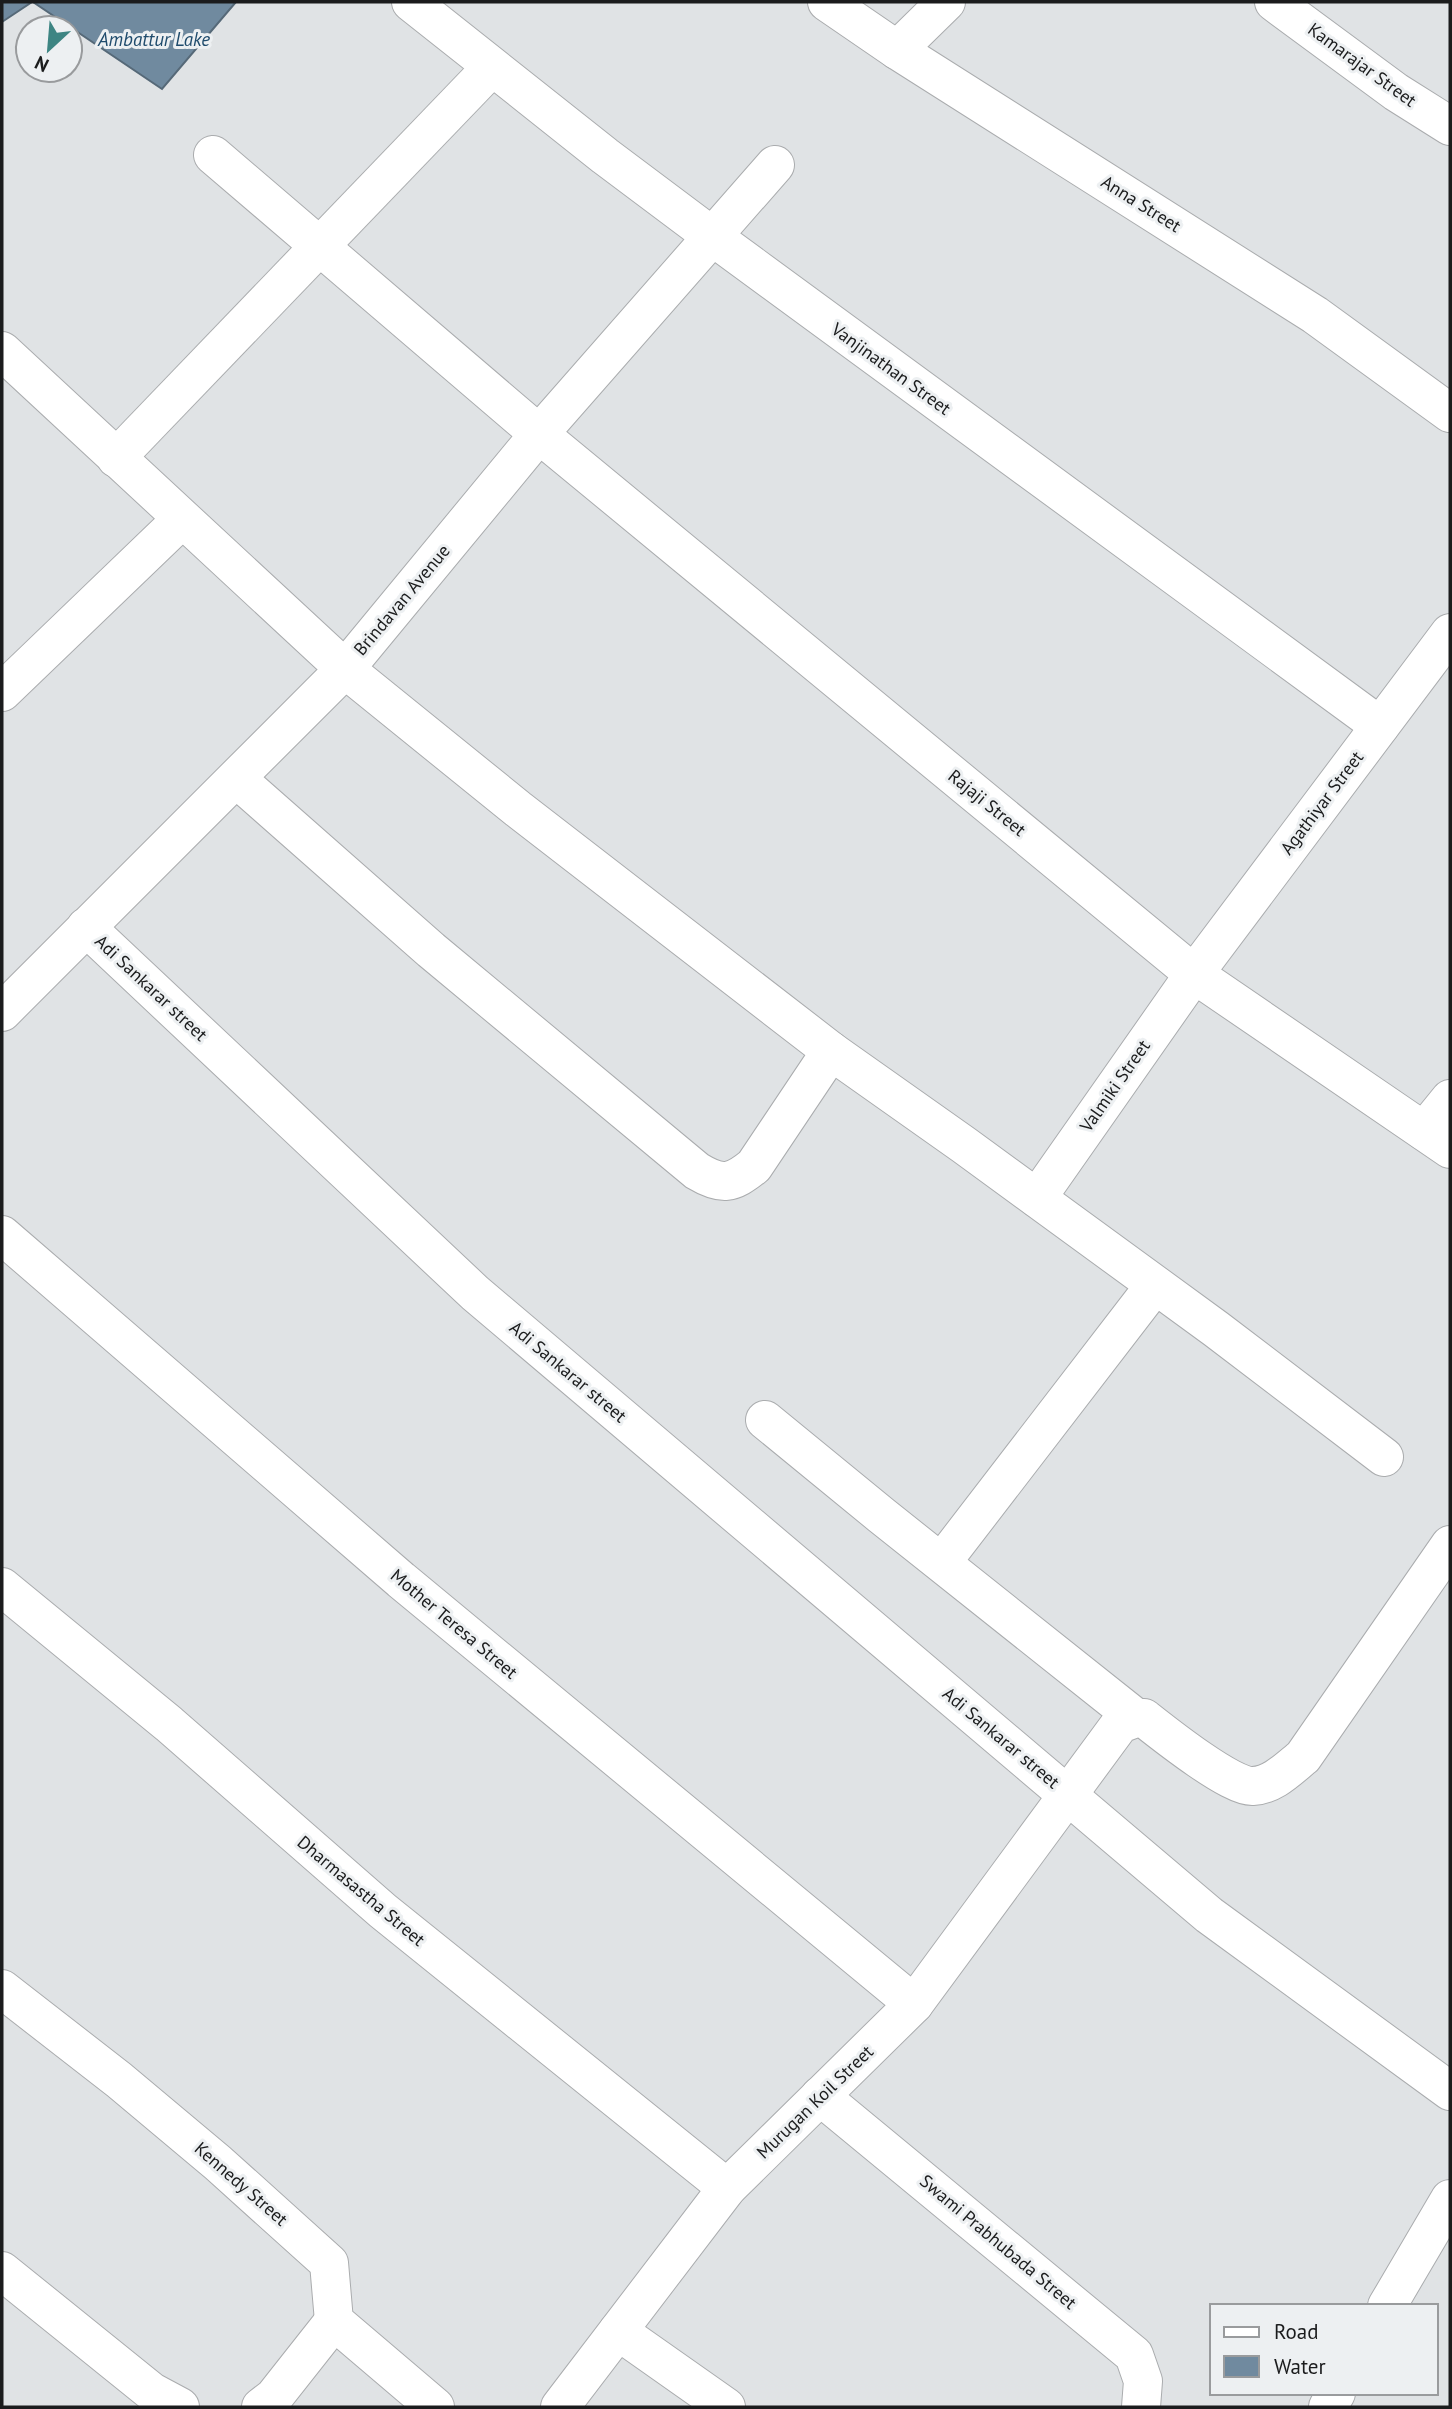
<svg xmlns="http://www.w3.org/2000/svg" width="1452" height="2409" font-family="'PT Sans',sans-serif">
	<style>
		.water { fill: #708a9f; stroke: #566978; stroke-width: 2 }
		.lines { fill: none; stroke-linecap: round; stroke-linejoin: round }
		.minor-casing { stroke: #aaacae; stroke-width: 40 }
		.minor { stroke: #fff; stroke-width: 38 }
		.labels { text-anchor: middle; stroke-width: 6; stroke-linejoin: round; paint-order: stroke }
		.street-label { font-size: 18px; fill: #1b1c1d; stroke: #edf0f2 }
		.water-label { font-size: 19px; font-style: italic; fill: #204c6d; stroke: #edf0f2 }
	</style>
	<rect width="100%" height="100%" fill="#e0e3e5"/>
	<g class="water">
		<polygon points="2,2 32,2 2,22"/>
		<polygon points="33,2 236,2 162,89"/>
	</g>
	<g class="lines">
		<defs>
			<g id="minor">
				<polyline points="411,2 605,156 713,237 1380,726"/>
				<polyline points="827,2 897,50 1315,315 1450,413"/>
				<polyline points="1274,2 1396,92 1450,126"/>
				<polyline points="897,50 946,2"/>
				<polyline points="213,155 539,434 1194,974 1450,1149"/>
				<polyline points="2,351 345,669 518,809 831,1051 964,1145 1216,1329 1384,1457"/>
				<polyline points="116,458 492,67"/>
				<polyline points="2,692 182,519"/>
				<path d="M237 779 431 950 697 1171C722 1186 732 1184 754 1166L831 1051"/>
				<polyline points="86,927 475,1293 1209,1915 1450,2091"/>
				<polyline points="2,1012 345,669 539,434 775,165"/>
				<polyline points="1424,1131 1450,1099"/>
				<polyline points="1037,1198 1194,974 1450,633"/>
				<polyline points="2,1235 401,1580 914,2004"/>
				<polyline points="765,1420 881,1515 1136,1718"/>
				<polyline points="942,1562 1155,1285"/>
				<polyline points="2,1587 169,1724 383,1911 727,2188"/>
				<polyline points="2,1989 119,2080 218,2163 329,2263 334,2321 435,2407"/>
				<polyline points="820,2096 1134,2355 1143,2381 1141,2407"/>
				<polyline points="2,2271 152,2392 180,2407"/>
				<polyline points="1387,2306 1450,2199"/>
				<polyline points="618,2331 726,2407"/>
				<polyline points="261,2407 274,2397 334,2321"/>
				<path d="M560 2407 727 2188 914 2004 1120 1724 1136 1718H1144C1163 1733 1232 1788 1253 1786 1273 1785 1288 1769 1303 1757L1450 1545"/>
				<polyline points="1328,2407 1336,2393"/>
			</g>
		</defs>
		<use href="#minor" class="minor-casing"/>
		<use href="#minor" class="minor"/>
	</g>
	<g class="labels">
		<g class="street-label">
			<text transform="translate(1362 65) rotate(36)" y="6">Kamarajar Street</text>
			<text transform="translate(1141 204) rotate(32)" y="6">Anna Street</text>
			<text transform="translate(891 369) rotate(36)" y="6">Vanjinathan Street</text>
			<text transform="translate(402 600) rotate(-50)" y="6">Brindavan Avenue</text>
			<text transform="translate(987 803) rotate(39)" y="6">Rajaji Street</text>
			<text transform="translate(1322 803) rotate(-53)" y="6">Agathiyar Street</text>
			<text transform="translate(151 988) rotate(43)" y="6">Adi Sankarar street</text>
			<text transform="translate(1115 1086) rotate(-55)" y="6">Valmiki Street</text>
			<text transform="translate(568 1372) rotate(40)" y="6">Adi Sankarar street</text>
			<text transform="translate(454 1624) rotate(40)" y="6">Mother Teresa Street</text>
			<text transform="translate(1001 1738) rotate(40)" y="6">Adi Sankarar street</text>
			<text transform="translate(361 1891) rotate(40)" y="6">Dharmasastha Street</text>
			<text transform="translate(815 2102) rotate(-44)" y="6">Murugan Koil Street</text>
			<text transform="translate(241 2184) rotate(41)" y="6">Kennedy Street</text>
			<text transform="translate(998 2242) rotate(40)" y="6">Swami Prabhubada Street</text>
		</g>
		<g class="water-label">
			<text x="154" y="46">Ambattur Lake</text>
		</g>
	</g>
	<rect width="1452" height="2409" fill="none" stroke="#1b1c1d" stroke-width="7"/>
	<rect x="1210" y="2304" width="228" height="91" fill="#edf0f2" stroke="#999b9d" stroke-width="2"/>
	<rect x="1224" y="2327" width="35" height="10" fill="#ffffff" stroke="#999b9d" stroke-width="2"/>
	<text x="1274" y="2339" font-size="21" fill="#1b1c1d">Road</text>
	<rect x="1224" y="2356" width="35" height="21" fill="#708a9f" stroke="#999b9d" stroke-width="2"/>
	<text x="1274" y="2374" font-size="21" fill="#1b1c1d">Water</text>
	<g transform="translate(49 49) rotate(206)"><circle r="33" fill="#edf0f2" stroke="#999b9d" stroke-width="2"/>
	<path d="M0-5L12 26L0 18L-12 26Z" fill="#3d8583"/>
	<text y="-10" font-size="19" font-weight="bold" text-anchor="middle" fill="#1b1c1d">N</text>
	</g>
</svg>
